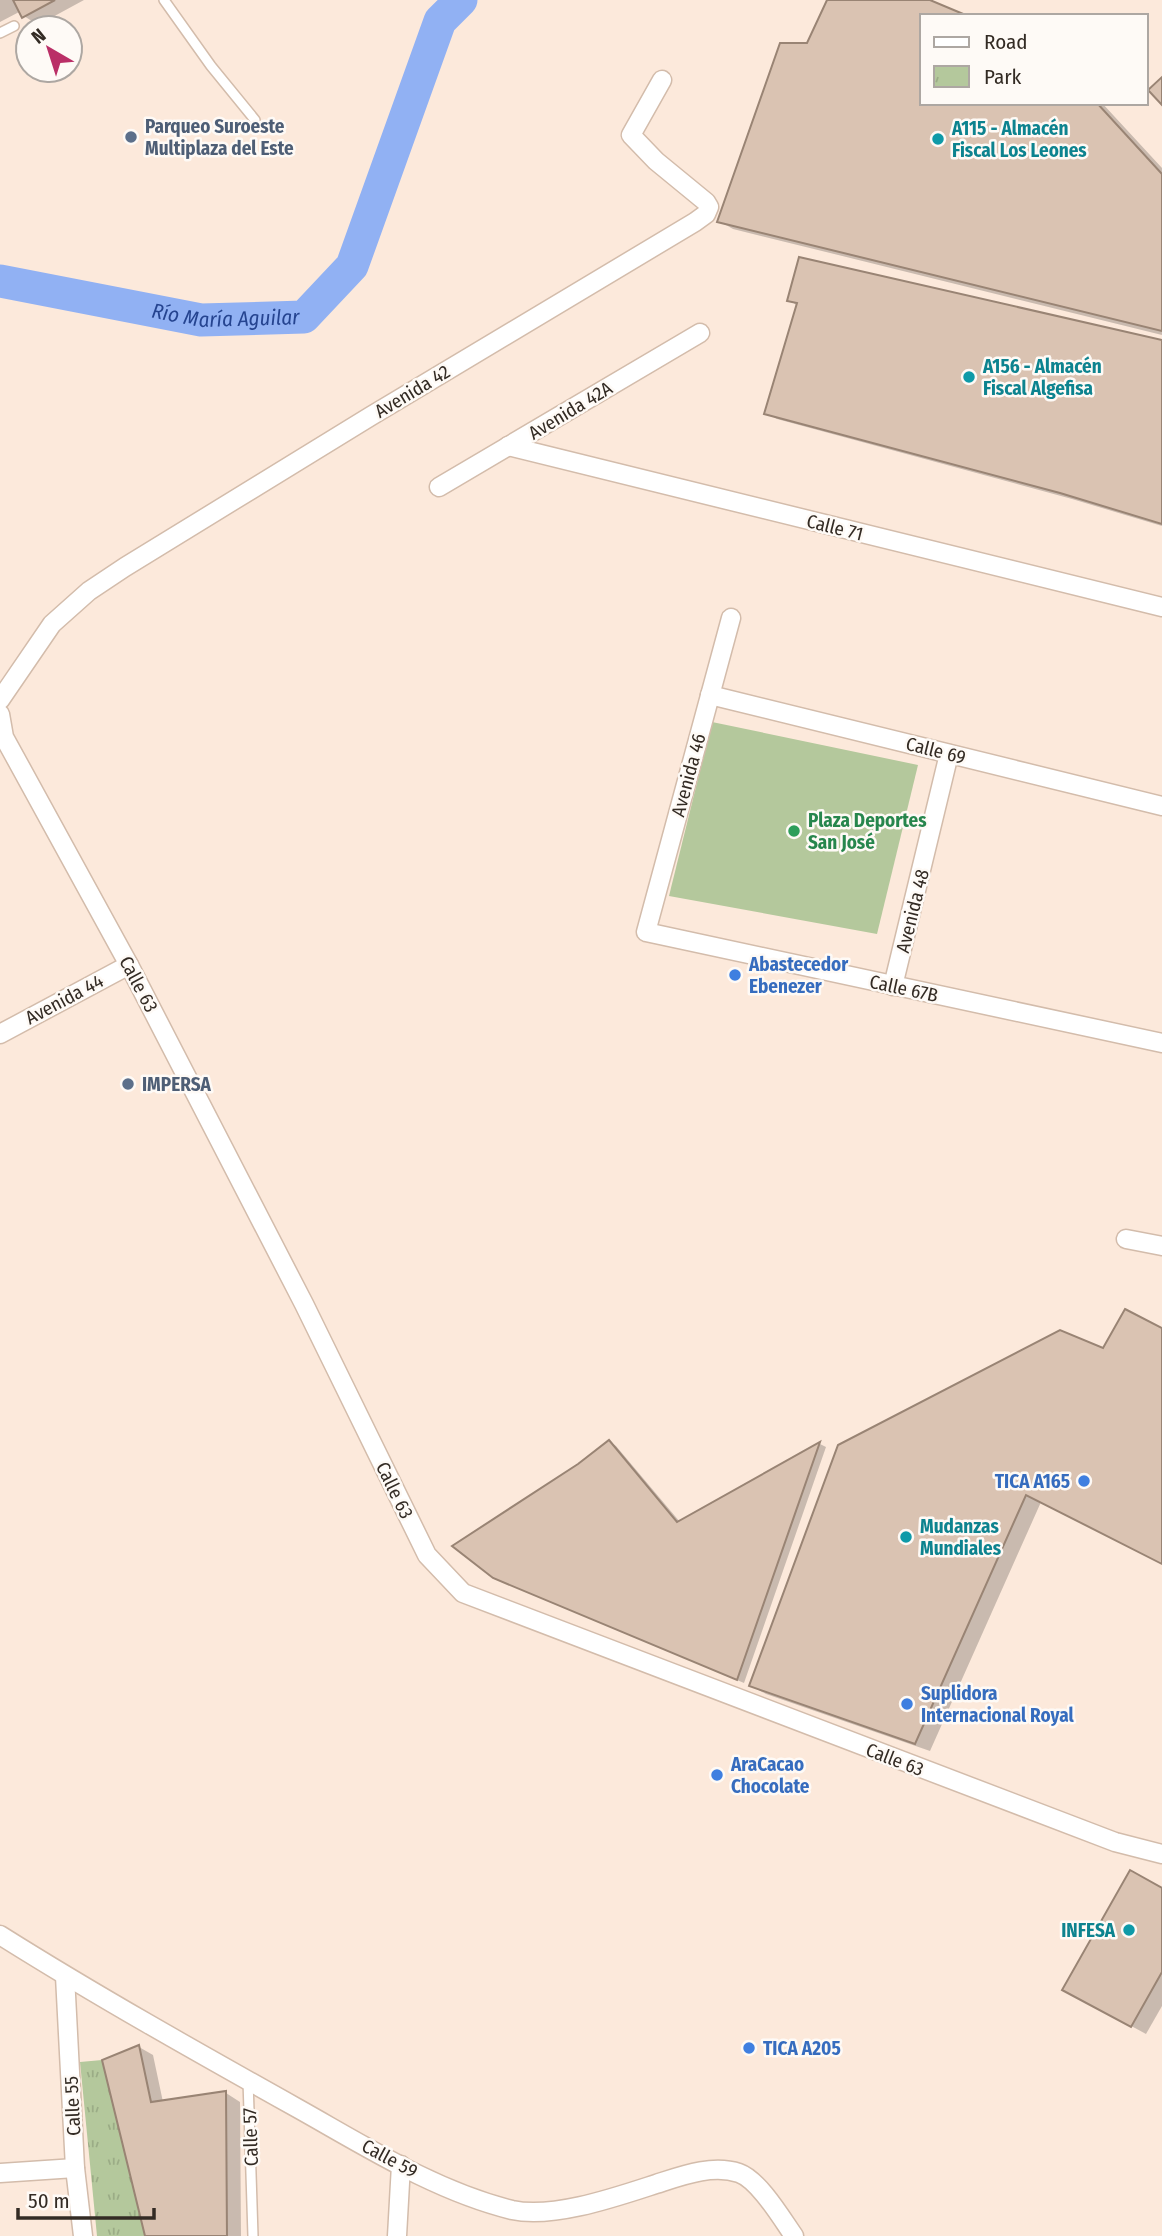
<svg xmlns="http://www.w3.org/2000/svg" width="1162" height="2236" font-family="'Fira Sans Condensed',sans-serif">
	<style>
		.grass { fill: #b4c89c }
		.park { fill: url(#park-tufts) }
		.shadow { fill: #0003 }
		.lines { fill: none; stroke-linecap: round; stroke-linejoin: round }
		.river { stroke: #91b1f3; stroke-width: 33 }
		.building { fill: #dac3b2; stroke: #998474; stroke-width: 2 }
		.lane-casing { stroke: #d3bcab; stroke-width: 12 }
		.street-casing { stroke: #d3bcab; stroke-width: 21 }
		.lane { stroke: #fff; stroke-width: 9 }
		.street { stroke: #fff; stroke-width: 18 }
		.service-dot { fill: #5c6f8a; stroke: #fefaf6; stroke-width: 2.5 }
		.culture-dot { fill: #0f9aa8; stroke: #fefaf6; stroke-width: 2.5 }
		.leisure-dot { fill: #2e9e5b; stroke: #fefaf6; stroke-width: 2.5 }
		.shop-dot { fill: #3f7fe0; stroke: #fefaf6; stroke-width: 2.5 }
		.labels { text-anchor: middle; stroke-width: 5; stroke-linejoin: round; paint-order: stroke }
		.service-label { font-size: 19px; font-weight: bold; fill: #4e5e75; stroke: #fefaf6; text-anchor: start }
		.culture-label { font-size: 19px; font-weight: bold; fill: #0d838f; stroke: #fefaf6; text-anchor: start }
		.street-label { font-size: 19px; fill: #332b24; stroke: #fefaf6 }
		.leisure-label { font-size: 19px; font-weight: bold; fill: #27864d; stroke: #fefaf6; text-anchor: start }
		.shop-label { font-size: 19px; font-weight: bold; fill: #366cbe; stroke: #fefaf6; text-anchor: start }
		.water-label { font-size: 21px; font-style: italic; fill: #254490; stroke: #fefaf6 }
	</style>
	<defs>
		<pattern id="park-tufts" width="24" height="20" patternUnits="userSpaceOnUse" patternTransform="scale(1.75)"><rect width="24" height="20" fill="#b4c89c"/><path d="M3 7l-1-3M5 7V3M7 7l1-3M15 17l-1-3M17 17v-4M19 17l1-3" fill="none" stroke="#9bac86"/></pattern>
	</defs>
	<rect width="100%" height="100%" fill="#fce9db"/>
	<polygon class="grass" points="712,722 918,765 877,934 669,896"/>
	<polygon class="park" points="102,2060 145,2236 97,2236 80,2062"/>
	<g class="shadow">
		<polygon points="0,0 84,0 38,25 24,16 21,11 0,22"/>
		<polygon points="829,0 926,0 922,16 922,103 1102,103 1162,168 1162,335 733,229 719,221"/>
		<polygon points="789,300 1162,342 1162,526 1072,499 777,419 766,413 798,306"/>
		<polygon points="1162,1330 1162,1563 1041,1502 930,1751 766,1694 751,1686 1104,1350"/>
		<polygon points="610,1442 616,1446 680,1522 820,1444 826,1447 744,1683 502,1581 579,1466"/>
		<polygon points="1162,1890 1162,2006 1146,2034 1065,1990"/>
		<polygon points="139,2047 153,2055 163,2102 226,2093 240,2102 241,2236 147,2236"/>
	</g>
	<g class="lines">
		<path class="river" id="s1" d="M0 281 201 320 304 317 352 266 440 21 461 0"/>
	</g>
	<g class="building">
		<polygon points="13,0 55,0 22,18"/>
		<polygon points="827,0 930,0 968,16 922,16 922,103 1097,103 1162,174 1162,331 717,222 780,43 807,43"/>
		<polygon points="1162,77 1162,105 1148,90"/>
		<polygon points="799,257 1162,340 1162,524 1060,493 764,414 797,303 787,301"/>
		<polygon points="1125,1309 1162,1328 1162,1564 1026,1495 915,1744 749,1686 838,1445 1060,1330 1103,1348"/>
		<polygon points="609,1440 677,1522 820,1442 737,1680 493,1578 452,1546 578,1464"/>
		<polygon points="1130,1870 1162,1888 1162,1972 1131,2027 1062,1990"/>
		<polygon points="139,2045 151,2102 226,2091 227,2236 145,2236 102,2060"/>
	</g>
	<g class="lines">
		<defs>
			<g id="lane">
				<polyline points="164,0 211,66 255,120"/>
				<polyline points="0,33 14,26"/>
				<polyline points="248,2080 253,2236"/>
			</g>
			<g id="street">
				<polyline points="508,446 1162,607"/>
				<polyline points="439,487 700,333"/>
				<polyline points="731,618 646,932 1162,1043"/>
				<polyline points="710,695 1162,806"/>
				<polyline points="0,700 52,624 89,591 125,567 371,416 695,222 706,214 709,207 706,202 656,161 631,135 662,80"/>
				<polyline points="0,714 4,737 129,965 304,1304 427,1555 463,1593 1115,1842 1162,1854"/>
				<polyline points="893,986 949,754"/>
				<polyline points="0,1034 129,965"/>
				<polyline points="1126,1239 1162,1246"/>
				<path d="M0 1935C97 1996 197 2052 297 2108 365 2146 435 2191 512 2210 553 2219 616 2197 656 2184 681 2176 712 2164 739 2173 759 2180 782 2219 794 2236"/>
				<polyline points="65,1976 75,2168 83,2236"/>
				<polyline points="0,2173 75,2168"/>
				<polyline points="397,2236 401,2165"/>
			</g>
		</defs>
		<use href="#lane" class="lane-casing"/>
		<use href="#street" class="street-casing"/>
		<use href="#lane" class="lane"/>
		<use href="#street" class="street"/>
	</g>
	<g class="service-dot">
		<circle cx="131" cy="137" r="7"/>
		<circle cx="128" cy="1084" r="7"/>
	</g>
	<g class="culture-dot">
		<circle cx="938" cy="139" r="7"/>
		<circle cx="969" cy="377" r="7"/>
		<circle cx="906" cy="1537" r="7"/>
		<circle cx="1129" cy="1930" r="7"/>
	</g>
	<circle class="leisure-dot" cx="794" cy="831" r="7"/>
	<g class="shop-dot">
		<circle cx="735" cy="975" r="7"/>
		<circle cx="1084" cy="1481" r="7"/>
		<circle cx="907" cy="1704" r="7"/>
		<circle cx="717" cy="1775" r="7"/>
		<circle cx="749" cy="2048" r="7"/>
	</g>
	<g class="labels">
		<g class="service-label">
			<text x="145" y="133">Parqueo Suroeste<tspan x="145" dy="22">Multiplaza del Este</tspan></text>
			<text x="142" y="1091">IMPERSA</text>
		</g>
		<g class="culture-label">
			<text x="952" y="135">A115 - Almacén<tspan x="952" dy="22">Fiscal Los Leones</tspan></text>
			<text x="983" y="373">A156 - Almacén<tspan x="983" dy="22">Fiscal Algefisa</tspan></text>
			<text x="920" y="1533">Mudanzas<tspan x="920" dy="22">Mundiales</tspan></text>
			<text x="1115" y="1937" text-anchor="end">INFESA</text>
		</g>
		<g class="street-label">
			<text transform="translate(412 391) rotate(-31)" y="7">Avenida 42</text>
			<text transform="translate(570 410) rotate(-31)" y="7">Avenida 42A</text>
			<text transform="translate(835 527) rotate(14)" y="7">Calle 71</text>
			<text transform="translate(936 750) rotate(14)" y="7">Calle 69</text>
			<text transform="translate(688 775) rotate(-75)" y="7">Avenida 46</text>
			<text transform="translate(912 911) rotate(-76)" y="7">Avenida 48</text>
			<text transform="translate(139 984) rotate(62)" y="7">Calle 63</text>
			<text transform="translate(904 988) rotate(12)" y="7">Calle 67B</text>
			<text transform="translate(64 999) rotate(-28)" y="7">Avenida 44</text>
			<text transform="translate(395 1490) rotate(64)" y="7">Calle 63</text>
			<text transform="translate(895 1759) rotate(21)" y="7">Calle 63</text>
			<text transform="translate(72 2106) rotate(-93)" y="7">Calle 55</text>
			<text transform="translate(250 2137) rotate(-92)" y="7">Calle 57</text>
			<text transform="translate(390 2158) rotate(28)" y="7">Calle 59</text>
		</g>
		<g class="leisure-label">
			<text x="808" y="827">Plaza Deportes<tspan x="808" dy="22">San José</tspan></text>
		</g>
		<g class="shop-label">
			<text x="749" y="971">Abastecedor<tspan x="749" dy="22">Ebenezer</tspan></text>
			<text x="1070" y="1488" text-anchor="end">TICA A165</text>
			<text x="921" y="1700">Suplidora<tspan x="921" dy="22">Internacional Royal</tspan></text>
			<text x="731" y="1771">AraCacao<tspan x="731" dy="22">Chocolate</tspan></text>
			<text x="763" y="2055">TICA A205</text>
		</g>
		<g class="water-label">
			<text dy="7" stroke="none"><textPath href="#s1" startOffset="229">Río María Aguilar</textPath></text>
		</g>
	</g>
	<rect x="920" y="14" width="228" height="91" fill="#fefaf6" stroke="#ada7a2" stroke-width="2"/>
	<rect x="934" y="37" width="35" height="10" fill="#ffffff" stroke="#ada7a2" stroke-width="2"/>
	<text x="984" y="49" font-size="21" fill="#332b24">Road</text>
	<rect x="934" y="66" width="35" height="21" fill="url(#park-tufts)" stroke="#ada7a2" stroke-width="2"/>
	<text x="984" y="84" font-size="21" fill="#332b24">Park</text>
	<g transform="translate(49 49) rotate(321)"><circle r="33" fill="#fefaf6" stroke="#ada7a2" stroke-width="2"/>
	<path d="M0-5L12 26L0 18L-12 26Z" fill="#ba2f67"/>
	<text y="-10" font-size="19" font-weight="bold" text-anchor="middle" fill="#332b24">N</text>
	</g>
	<path d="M18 2208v10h136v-10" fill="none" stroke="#332b24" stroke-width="3.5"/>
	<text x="28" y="2208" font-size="21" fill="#332b24" stroke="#fefaf6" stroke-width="5" paint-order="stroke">50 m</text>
</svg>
